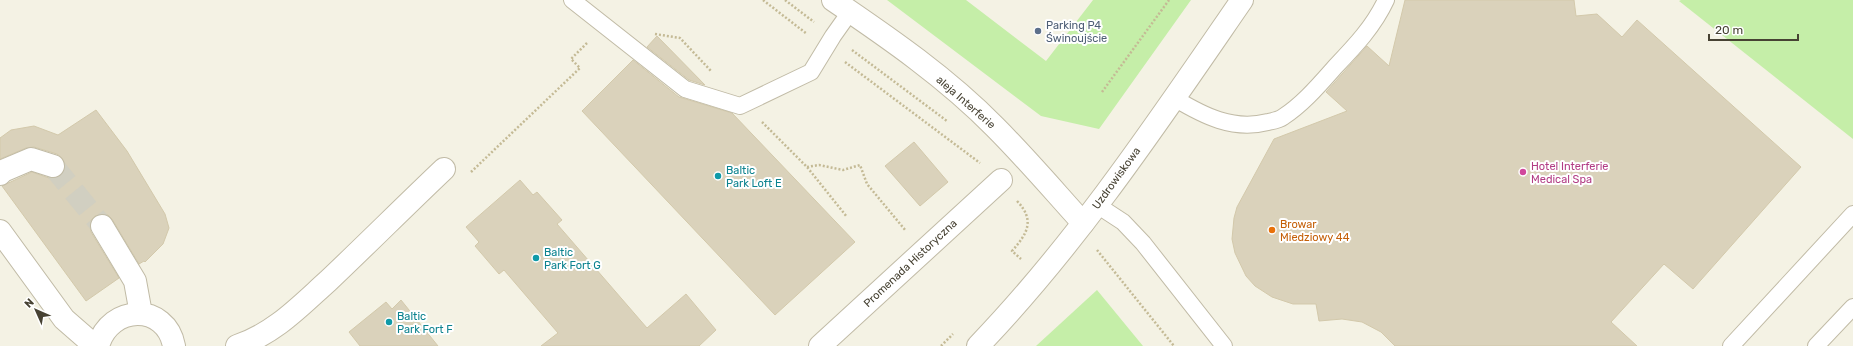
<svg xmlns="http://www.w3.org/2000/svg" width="1853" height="346" font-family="Rubik,sans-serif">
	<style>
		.green { fill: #c5eea8 }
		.building { fill: #dad2bb; stroke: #d3c9ab }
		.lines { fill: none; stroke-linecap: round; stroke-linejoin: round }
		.minor-tunnel { stroke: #d1cfc1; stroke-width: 22; stroke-dasharray: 22 11; stroke-linecap: butt }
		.service-casing { stroke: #c1bba6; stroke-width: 18 }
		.pedestrian-casing { stroke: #c1bba6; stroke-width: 24 }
		.minor-casing { stroke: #c1bba6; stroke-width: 24 }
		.tertiary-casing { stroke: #c1bba6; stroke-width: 24 }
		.path { stroke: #c4ba95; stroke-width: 2.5; stroke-dasharray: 2 2; stroke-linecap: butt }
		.service { stroke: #fff; stroke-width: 16 }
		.pedestrian { stroke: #fff; stroke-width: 22 }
		.minor { stroke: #fff; stroke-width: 22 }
		.tertiary { stroke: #fff; stroke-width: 22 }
		.service-dot { fill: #5c6f8a; stroke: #fff; stroke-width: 1.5 }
		.hotel-dot { fill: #d1479c; stroke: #fff; stroke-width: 1.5 }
		.culture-dot { fill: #0f9aa8; stroke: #fff; stroke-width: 1.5 }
		.food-dot { fill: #e8710a; stroke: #fff; stroke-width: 1.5 }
		.labels { text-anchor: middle; stroke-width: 4; stroke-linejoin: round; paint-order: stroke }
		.service-label { font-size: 11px; fill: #4e5e75; stroke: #fff; text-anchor: start }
		.street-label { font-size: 11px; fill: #474233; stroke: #fff }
		.hotel-label { font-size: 11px; fill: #b23c85; stroke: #fff; text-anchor: start }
		.culture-label { font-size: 11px; fill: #0d838f; stroke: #fff; text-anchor: start }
		.food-label { font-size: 11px; fill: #c56008; stroke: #fff; text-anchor: start }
	</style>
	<rect width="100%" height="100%" fill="#f4f2e4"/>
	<g class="green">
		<polygon points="887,0 966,0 1046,61 1093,0 1191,0 1099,129 1041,116"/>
		<polygon points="1681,0 1853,0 1853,139 1679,1"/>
		<polygon points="1097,290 1143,346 1036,346"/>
	</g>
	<g class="building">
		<polygon points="1405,0 1574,0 1576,16 1597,14 1622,37 1637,20 1801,167 1693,289 1664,264 1611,322 1637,346 1395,346 1381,332 1362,322 1342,319 1319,321 1316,304 1293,304 1272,297 1255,286 1246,276 1235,253 1232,239 1234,218 1237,207 1274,139 1347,111 1326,92 1367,46 1389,66"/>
		<polygon points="657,36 705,85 689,80 647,47"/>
		<polygon points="633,60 679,97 732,113 855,242 775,315 582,111"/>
		<polygon points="96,110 127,151 165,214 169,228 163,244 145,262 144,261 139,264 112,219 108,215 102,214 95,216 91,220 90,226 91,232 119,278 86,301 2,186 32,172 49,178 56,178 61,175 65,170 65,164 62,158 57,154 34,147 26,148 0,159 0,138 11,130 34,126 58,135"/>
		<polygon points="914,142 948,182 920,206 885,166"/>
		<polygon points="520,180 533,195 537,192 562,220 557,224 647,328 686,294 716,330 699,346 541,346 558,333 504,270 499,274 475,246 479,242 466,227"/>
		<polygon points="401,300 438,346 360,346 349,332 386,302 392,309"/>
	</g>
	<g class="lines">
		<polyline class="minor-tunnel" points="53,166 102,226"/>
		<defs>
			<g id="service">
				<polyline points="572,0 685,89 740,106 811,72 833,36 850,12"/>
				<path d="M1174 98C1204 116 1233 131 1268 122 1273 121 1279 120 1283 117 1303 104 1319 85 1335 67 1355 46 1374 26 1386 0"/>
				<polyline points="1097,205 1123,222 1143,243 1224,346"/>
				<polyline points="1731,346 1853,214"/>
				<polyline points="1816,346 1853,307"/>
			</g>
			<polyline id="pedestrian" points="820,346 1001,180"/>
			<g id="minor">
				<path d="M833 0C889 38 947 78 995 127 1026 158 1054 191 1083 223"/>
				<polyline points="0,174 3,171 31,159 53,166"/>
				<polyline points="102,226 135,281 141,314"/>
				<polyline points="0,231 64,319 95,346"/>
				<path d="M98 346C110 304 166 303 174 346"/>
				<path d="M237 346C275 333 299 307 328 281 367 244 405 206 444 169"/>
			</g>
			<path id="tertiary" d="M978 346C1078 242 1160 119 1242 0"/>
		</defs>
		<use href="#service" class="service-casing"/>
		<use href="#pedestrian" class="pedestrian-casing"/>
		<use href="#minor" class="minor-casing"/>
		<use href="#tertiary" class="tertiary-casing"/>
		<g class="path">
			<polyline points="763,0 807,34"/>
			<polyline points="785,0 814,22"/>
			<polyline points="655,34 680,38 712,72"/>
			<polyline points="852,50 947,121"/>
			<polyline points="845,62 980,163"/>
			<polyline points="1102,92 1169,0"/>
			<polyline points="762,122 807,167 847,217"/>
			<polyline points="807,167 819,165 843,170 860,165 867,184 906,231"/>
			<polyline points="471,172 580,68 571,59 588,42"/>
			<path d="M1017 201C1035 220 1028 233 1012 251L1021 259"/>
			<polyline points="1097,250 1174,346"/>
			<polyline points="941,346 953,334"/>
		</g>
		<use href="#service" class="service"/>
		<use href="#pedestrian" class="pedestrian"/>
		<use href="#minor" class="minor"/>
		<use href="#tertiary" class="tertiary"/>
	</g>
	<circle class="service-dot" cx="1038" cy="31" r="4"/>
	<circle class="hotel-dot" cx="1523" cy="172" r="4"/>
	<g class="culture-dot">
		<circle cx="718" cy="176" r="4"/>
		<circle cx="536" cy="258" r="4"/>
		<circle cx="389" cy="322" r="4"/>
	</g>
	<circle class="food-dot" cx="1272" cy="230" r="4"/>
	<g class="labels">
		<g class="service-label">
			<text x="1046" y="29">Parking P4<tspan x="1046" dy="13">Świnoujście</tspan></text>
		</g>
		<g class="street-label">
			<text transform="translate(966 102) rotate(41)" y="4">aleja Interferie</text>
			<text transform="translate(1116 178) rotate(-54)" y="4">Uzdrowiskowa</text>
			<text transform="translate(910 263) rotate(-43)" y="4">Promenada Historyczna</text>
		</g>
		<g class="hotel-label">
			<text x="1531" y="170">Hotel Interferie<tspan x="1531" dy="13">Medical Spa</tspan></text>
		</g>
		<g class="culture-label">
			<text x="726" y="174">Baltic<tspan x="726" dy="13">Park Loft E</tspan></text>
			<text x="544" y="256">Baltic<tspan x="544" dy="13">Park Fort G</tspan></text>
			<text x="397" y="320">Baltic<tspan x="397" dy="13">Park Fort F</tspan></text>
		</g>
		<g class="food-label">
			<text x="1280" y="228">Browar<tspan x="1280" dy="13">Miedziowy 44</tspan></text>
		</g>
	</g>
	<g transform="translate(36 310) rotate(315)" stroke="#ffffff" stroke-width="3" paint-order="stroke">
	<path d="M0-3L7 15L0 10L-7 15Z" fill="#474233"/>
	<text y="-6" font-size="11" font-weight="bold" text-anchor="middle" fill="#474233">N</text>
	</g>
	<path d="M1709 34v6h89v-6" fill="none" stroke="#474233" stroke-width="2"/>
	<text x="1715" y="34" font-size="12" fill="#474233" stroke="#ffffff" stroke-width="3" paint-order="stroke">20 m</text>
</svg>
